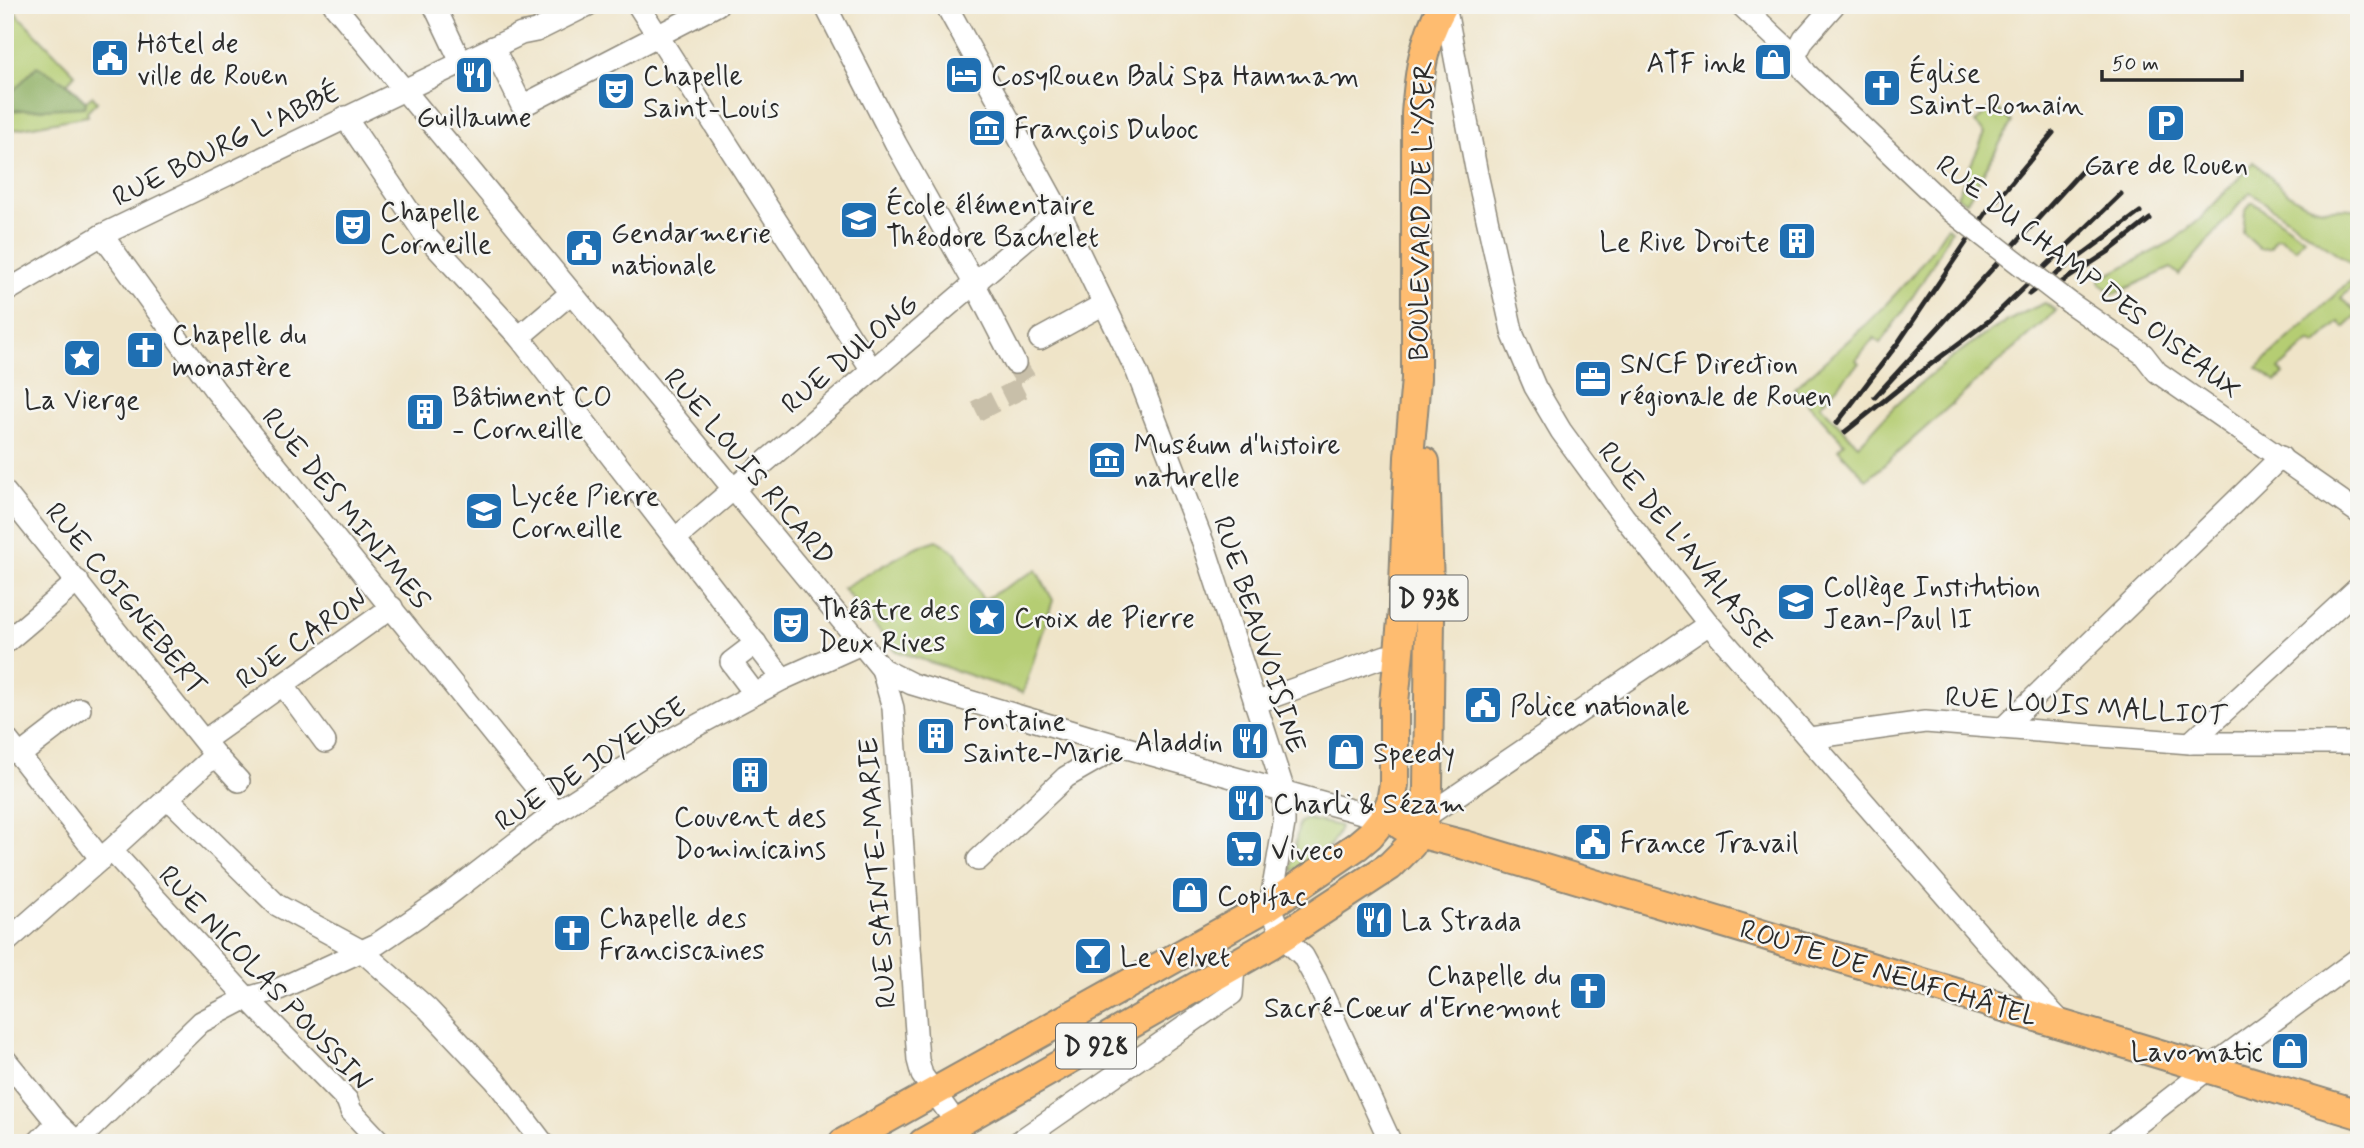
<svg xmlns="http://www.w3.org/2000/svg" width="2364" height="1148" font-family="Mynerve,sans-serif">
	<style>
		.green { fill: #b5cd73; stroke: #707c4f; stroke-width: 2 }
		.forest { fill: #90b065; stroke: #5e6e48; stroke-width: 2 }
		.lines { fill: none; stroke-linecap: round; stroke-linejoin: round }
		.minor-tunnel { stroke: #c8bfa9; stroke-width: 21; stroke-dasharray: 21 10; stroke-linecap: butt }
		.minor-casing { stroke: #8d887a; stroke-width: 24 }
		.major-casing { stroke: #8d887a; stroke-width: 32 }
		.minor { stroke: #fff; stroke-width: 21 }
		.major { stroke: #febc70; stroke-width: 28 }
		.rail { stroke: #2b2b2b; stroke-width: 5 }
		.minor-bridge-casing { stroke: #8d887a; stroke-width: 24; stroke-linecap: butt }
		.minor-bridge { stroke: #fff; stroke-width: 21 }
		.labels { text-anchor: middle; stroke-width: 5; stroke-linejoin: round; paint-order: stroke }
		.shield { fill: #f6f6f2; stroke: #686867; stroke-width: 2 }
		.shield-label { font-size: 26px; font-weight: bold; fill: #2b2b2b }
		.poi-label { font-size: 28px; fill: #2b2b2b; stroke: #f6f6f2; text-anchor: start }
		.street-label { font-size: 28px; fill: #2b2b2b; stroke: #f6f6f2 }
	</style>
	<rect width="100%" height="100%" fill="#f6f6f2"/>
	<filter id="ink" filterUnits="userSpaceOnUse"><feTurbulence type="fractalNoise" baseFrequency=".0143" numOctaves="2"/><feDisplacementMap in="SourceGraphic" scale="14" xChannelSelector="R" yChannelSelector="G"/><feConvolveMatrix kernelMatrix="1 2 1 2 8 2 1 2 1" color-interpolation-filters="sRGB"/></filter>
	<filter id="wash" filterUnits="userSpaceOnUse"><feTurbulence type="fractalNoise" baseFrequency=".00686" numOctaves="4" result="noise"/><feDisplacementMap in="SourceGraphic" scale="28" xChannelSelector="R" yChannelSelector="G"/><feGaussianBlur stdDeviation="1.57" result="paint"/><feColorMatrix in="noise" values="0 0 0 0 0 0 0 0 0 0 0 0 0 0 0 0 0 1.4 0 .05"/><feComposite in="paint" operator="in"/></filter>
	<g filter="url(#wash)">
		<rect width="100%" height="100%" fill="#efe4c8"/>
		<g class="green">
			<polygon points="5,5 8,5 75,74 67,83 85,102 92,96 97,102 87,112 88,116 5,131"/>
			<polygon points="1993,105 2012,122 1966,203 1957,196 1985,133 1975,123"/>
			<path d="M2254 162C2272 178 2293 203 2318 208 2331 211 2344 206 2357 210L2359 253 2350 263 2250 192 2179 275 2171 268 2114 294 2100 284V279L2173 241 2199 220Z"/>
			<polygon points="2251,203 2254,203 2304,238 2296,249 2280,238 2276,239 2270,248 2260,249 2243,233 2245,212"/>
			<path d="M1947 227 1951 230C1931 271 1907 307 1880 343L1874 338 1856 360 1859 363 1820 405 1858 445C1872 432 1884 416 1899 402 1943 362 1990 326 2045 303L2056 311 1867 480 1838 449 1844 443 1794 388C1852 338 1906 293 1947 227Z"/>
			<polygon points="2359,272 2359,281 2341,298 2358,315 2344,328 2339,322 2315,345 2310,341 2279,369 2284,374 2276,382 2257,368"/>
			<polygon points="937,540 956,553 983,600 1036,570 1053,600 1023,693 896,651 843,588 916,547"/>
			<path d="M1307 819 1340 826C1335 849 1312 858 1293 871L1291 869 1299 823Z"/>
		</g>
		<polygon class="forest" points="37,66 66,83 86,102 84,107 5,111 5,92 13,91"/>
	</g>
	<g filter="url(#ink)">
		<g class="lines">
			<polyline class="minor-tunnel" points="976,411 1024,387 1027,382 1015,363"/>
			<defs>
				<g id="minor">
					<polyline points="334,5 882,669 912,684 1120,746 1383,819"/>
					<polyline points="434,5 461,62"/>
					<polyline points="638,5 872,370"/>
					<polyline points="825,5 896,144 974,283 1015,363"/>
					<polyline points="946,5 1059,211 1137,372 1204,545 1284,791 1284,824 1270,905 1283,937 1303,956 1316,980 1391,1143"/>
					<polyline points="1445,5 1477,174 1513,335 1535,387 1561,431 1624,517 1709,624 1991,948 2064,1025"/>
					<polyline points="1741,5 1795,56 1806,73 1951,211"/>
					<polyline points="493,47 522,106 717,5"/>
					<polyline points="1795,56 1804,39 1834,5"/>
					<polyline points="345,117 426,236 519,337 783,679"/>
					<polyline points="102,235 215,390 556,812"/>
					<polyline points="5,292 102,235 521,34 536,31 588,5"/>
					<polyline points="2070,303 2143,354 2157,372 2359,513"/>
					<polyline points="519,337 571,293"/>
					<polyline points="1040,339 1104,304"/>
					<polyline points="5,492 215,755 239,781"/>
					<polyline points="675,539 1059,211"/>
					<polyline points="5,643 78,581"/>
					<polyline points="882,669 893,708 918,1060 922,1075 957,1124"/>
					<polyline points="283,685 325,742"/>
					<polyline points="755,694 731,662 756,643"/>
					<polyline points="1255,703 1386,656 1398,658"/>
					<polyline points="2003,728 2281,457"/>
					<polyline points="5,737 101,859"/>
					<polyline points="1810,738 1925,722 2190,743 2359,743"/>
					<polyline points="205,740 392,607"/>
					<polyline points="2190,743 2359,587"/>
					<polyline points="20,755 80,709"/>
					<polyline points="168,798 277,905 362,951 428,1009 495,1080 543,1143"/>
					<polyline points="1425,817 1709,624"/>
					<polyline points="111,850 247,998 347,1100 351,1111 381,1143"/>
					<polyline points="978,860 1066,777 1120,746"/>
					<polyline points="5,943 111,850 215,755"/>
					<polyline points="5,1059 57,1123 78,1143"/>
					<polyline points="77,1142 201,1022 247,998 279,989 377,944 446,897 556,812 657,747 783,679 861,644"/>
					<polyline points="37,1143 57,1123"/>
					<polyline points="1017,1143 1232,994 1234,967"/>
					<polyline points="2113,1143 2208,1069 2359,958"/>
				</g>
				<g id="major">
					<polyline points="1402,826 1418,833 1465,845 2359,1114"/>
					<path d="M843 1143 1270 905 1357 846 1370 835 1383 819 1391 802 1394 784V703L1403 610 1409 457 1416 379V114C1419 74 1423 41 1443 5"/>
					<polyline points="923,1143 1271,944 1390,866 1411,845 1425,817 1428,788 1430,618 1425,462"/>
				</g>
			</defs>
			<use href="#minor" class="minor-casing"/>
			<use href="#major" class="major-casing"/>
			<use href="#minor" class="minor"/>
			<use href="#major" class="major"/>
			<g class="rail">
				<polyline points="2059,284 2108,252 2150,219"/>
				<polyline points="2029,294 2140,212"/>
				<polyline points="1875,397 2088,164"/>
				<polyline points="1837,423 1898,343 1988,210 2053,133"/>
				<polyline points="1845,432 1911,379 1990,320 2121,194"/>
			</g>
			<defs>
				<polyline id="minor-bridge" points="1951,211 2070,303"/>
			</defs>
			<use href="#minor-bridge" class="minor-bridge-casing"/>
			<use href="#minor-bridge" class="minor-bridge"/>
		</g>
	</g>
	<defs>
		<symbol id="civic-square" viewBox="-11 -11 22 22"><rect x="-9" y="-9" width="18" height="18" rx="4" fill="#1f6fb2" stroke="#f6f6f2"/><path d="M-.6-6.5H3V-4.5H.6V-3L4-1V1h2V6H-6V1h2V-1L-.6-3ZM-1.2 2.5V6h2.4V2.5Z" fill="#fff"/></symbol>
		<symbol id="shop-square" viewBox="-11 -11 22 22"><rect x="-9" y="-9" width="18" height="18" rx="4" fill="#1f6fb2" stroke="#f6f6f2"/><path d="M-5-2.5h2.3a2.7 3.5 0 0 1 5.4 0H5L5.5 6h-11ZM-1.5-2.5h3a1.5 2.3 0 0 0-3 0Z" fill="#fff"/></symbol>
		<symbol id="restaurant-square" viewBox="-11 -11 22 22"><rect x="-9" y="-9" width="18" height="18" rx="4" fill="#1f6fb2" stroke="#f6f6f2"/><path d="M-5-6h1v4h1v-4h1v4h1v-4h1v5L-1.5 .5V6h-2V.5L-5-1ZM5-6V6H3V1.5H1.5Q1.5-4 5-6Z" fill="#fff"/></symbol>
		<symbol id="hotel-square" viewBox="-11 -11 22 22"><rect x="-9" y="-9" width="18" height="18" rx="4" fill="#1f6fb2" stroke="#f6f6f2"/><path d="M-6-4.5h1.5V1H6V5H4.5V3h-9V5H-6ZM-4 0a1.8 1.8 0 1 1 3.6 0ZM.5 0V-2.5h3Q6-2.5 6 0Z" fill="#fff"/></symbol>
		<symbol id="church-square" viewBox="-11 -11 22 22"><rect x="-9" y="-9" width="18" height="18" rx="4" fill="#1f6fb2" stroke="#f6f6f2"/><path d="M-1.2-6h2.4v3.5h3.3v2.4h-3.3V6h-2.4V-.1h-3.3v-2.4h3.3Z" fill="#fff"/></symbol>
		<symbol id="theatre-square" viewBox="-11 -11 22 22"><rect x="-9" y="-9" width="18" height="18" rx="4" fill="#1f6fb2" stroke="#f6f6f2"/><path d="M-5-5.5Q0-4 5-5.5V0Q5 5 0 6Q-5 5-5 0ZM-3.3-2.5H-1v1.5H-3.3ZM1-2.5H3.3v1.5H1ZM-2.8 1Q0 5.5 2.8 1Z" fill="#fff"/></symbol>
		<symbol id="parking-square" viewBox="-11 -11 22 22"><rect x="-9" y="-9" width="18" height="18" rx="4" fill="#1f6fb2" stroke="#f6f6f2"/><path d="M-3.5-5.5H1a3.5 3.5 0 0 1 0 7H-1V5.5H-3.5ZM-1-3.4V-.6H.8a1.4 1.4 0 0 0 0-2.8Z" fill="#fff"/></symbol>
		<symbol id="museum-square" viewBox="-11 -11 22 22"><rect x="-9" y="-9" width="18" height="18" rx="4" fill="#1f6fb2" stroke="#f6f6f2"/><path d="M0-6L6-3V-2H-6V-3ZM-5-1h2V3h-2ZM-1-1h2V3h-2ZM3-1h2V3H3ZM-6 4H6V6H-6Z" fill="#fff"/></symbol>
		<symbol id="school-square" viewBox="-11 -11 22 22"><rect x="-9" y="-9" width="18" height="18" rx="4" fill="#1f6fb2" stroke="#f6f6f2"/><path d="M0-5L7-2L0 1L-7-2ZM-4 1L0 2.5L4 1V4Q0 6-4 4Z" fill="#fff"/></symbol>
		<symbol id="building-square" viewBox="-11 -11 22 22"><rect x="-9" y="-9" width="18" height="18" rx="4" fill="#1f6fb2" stroke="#f6f6f2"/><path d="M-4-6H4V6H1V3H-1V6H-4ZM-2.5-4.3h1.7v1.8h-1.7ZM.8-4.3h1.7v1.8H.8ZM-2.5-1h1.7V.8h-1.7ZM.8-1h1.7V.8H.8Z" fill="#fff"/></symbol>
		<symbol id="sight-square" viewBox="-11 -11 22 22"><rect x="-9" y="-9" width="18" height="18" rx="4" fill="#1f6fb2" stroke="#f6f6f2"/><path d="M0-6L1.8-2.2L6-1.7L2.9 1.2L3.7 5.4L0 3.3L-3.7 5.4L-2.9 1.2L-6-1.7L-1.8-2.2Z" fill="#fff"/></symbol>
		<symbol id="office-square" viewBox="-11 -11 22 22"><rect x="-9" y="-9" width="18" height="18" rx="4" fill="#1f6fb2" stroke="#f6f6f2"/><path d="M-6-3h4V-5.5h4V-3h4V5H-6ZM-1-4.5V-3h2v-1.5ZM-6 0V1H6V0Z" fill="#fff"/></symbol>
		<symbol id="supermarket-square" viewBox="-11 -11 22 22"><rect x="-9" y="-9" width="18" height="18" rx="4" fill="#1f6fb2" stroke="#f6f6f2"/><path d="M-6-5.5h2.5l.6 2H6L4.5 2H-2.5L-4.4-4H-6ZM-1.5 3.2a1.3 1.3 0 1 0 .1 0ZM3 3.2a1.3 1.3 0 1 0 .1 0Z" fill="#fff"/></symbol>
		<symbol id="bar-square" viewBox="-11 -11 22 22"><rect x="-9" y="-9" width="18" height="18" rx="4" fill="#1f6fb2" stroke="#f6f6f2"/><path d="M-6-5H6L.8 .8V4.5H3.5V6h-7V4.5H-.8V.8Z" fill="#fff"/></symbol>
	</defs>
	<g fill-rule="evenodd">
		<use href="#civic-square" x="88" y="36" width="44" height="44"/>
		<use href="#shop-square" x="1751" y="40" width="44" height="44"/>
		<use href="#restaurant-square" x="452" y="53" width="44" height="44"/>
		<use href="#hotel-square" x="942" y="53" width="44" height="44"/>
		<use href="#church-square" x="1860" y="66" width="44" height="44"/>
		<use href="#theatre-square" x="594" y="69" width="44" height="44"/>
		<use href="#parking-square" x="2144" y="101" width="44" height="44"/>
		<use href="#museum-square" x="965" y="106" width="44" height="44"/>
		<use href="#school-square" x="837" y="198" width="44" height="44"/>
		<use href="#theatre-square" x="331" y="205" width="44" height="44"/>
		<use href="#building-square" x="1775" y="219" width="44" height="44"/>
		<use href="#civic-square" x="562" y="226" width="44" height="44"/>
		<use href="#church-square" x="123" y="328" width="44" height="44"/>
		<use href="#sight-square" x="60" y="336" width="44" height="44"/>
		<use href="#office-square" x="1571" y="357" width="44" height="44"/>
		<use href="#building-square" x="403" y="390" width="44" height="44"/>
		<use href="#museum-square" x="1085" y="438" width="44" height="44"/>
		<use href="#school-square" x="462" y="489" width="44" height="44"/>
		<use href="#school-square" x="1774" y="580" width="44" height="44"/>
		<use href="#sight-square" x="965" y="595" width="44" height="44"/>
		<use href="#theatre-square" x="769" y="603" width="44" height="44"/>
		<use href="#civic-square" x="1461" y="683" width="44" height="44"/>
		<use href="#building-square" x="914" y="714" width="44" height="44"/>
		<use href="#restaurant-square" x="1228" y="719" width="44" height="44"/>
		<use href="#shop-square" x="1324" y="730" width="44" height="44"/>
		<use href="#building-square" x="728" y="753" width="44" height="44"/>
		<use href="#restaurant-square" x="1224" y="781" width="44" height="44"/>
		<use href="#civic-square" x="1571" y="820" width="44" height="44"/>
		<use href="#supermarket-square" x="1222" y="827" width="44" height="44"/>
		<use href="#shop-square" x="1168" y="873" width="44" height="44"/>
		<use href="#restaurant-square" x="1352" y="898" width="44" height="44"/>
		<use href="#church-square" x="550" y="911" width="44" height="44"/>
		<use href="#bar-square" x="1071" y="934" width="44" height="44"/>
		<use href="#church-square" x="1566" y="969" width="44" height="44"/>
		<use href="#shop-square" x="2268" y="1029" width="44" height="44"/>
	</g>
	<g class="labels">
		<g class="shield">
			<rect x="1390.5" y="575.5" width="77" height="45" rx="5"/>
			<rect x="1056" y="1023.5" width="80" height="45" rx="5"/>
		</g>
		<g class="shield-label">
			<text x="1429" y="607">D 938</text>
			<text x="1096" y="1055">D 928</text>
		</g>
		<g class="poi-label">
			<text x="137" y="52">Hôtel de<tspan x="137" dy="32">ville de Rouen</tspan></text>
			<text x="1746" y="72" text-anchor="end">ATF ink</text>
			<text x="1909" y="82">Église<tspan x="1909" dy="32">Saint-Romain</tspan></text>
			<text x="643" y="85">Chapelle<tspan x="643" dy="32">Saint-Louis</tspan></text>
			<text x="991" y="85">CosyRouen Bali Spa Hammam</text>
			<text x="474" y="126" text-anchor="middle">Guillaume</text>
			<text x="1014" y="138">François Duboc</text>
			<text x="2166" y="174" text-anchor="middle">Gare de Rouen</text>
			<text x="886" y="214">École élémentaire<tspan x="886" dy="32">Théodore Bachelet</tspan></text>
			<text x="380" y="221">Chapelle<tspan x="380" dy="32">Corneille</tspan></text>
			<text x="611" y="242">Gendarmerie<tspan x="611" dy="32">nationale</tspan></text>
			<text x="1770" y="251" text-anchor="end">Le Rive Droite</text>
			<text x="172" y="344">Chapelle du<tspan x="172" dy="32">monastère</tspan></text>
			<text x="1620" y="373">SNCF Direction<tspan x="1620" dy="32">régionale de Rouen</tspan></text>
			<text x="452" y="406">Bâtiment CO<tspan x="452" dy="32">- Corneille</tspan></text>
			<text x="82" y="409" text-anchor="middle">La Vierge</text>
			<text x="1134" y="454">Muséum d'histoire<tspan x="1134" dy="32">naturelle</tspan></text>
			<text x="511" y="505">Lycée Pierre<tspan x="511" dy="32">Corneille</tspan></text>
			<text x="1823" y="596">Collège Institution<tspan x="1823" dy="32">Jean-Paul II</tspan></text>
			<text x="818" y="619">Théâtre des<tspan x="818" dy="32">Deux Rives</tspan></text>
			<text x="1014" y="627">Croix de Pierre</text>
			<text x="1510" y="715">Police nationale</text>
			<text x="963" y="730">Fontaine<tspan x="963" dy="32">Sainte-Marie</tspan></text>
			<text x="1223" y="751" text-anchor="end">Aladdin</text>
			<text x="1373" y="762">Speedy</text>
			<text x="1273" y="813">Charli &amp; Sézam</text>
			<text x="750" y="826" text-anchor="middle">Couvent des<tspan x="750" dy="32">Dominicains</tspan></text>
			<text x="1620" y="852">France Travail</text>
			<text x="1271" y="859">Viveco</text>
			<text x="1217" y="905">Copifac</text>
			<text x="599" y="927">Chapelle des<tspan x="599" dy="32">Franciscaines</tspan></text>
			<text x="1401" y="930">La Strada</text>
			<text x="1120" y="966">Le Velvet</text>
			<text x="1561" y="985" text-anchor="end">Chapelle du<tspan x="1561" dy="32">Sacré-Cœur d'Ernemont</tspan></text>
			<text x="2263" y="1061" text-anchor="end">Lavomatic</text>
		</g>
		<g class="street-label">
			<text transform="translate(226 143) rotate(-26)" y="10">RUE BOURG L'ABBÉ</text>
			<text transform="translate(1420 211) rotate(-89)" y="10">BOULEVARD DE L'YSER</text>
			<text transform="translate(2089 276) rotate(38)" y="10">RUE DU CHAMP DES OISEAUX</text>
			<text transform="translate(849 353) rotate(-40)" y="10">RUE DULONG</text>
			<text transform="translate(750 466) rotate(50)" y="10">RUE LOUIS RICARD</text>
			<text transform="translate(347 508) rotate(51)" y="10">RUE DES MINIMES</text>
			<text transform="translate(1686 545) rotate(51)" y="10">RUE DE L'AVALASSE</text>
			<text transform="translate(127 598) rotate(51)" y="10">RUE COIGNEBERT</text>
			<text transform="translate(1261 634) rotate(72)" y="10">RUE BEAUVOISINE</text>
			<text transform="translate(301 638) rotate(-35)" y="10">RUE CARON</text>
			<text transform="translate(2086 705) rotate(4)" y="10">RUE LOUIS MALLIOT</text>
			<text transform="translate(590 763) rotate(-33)" y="10">RUE DE JOYEUSE</text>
			<text transform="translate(876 873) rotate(-94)" y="10">RUE SAINTE-MARIE</text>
			<text transform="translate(1889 972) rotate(17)" y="10">ROUTE DE NEUFCHÂTEL</text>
			<text transform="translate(266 978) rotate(47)" y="10">RUE NICOLAS POUSSIN</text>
		</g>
	</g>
	<rect width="2364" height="1148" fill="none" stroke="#f6f6f2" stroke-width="28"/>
	<path d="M2102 70v10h140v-10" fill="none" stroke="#2b2b2b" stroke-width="3.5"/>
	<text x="2112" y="70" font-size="21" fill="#2b2b2b" stroke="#f6f6f2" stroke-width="5" paint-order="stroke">50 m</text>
</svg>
